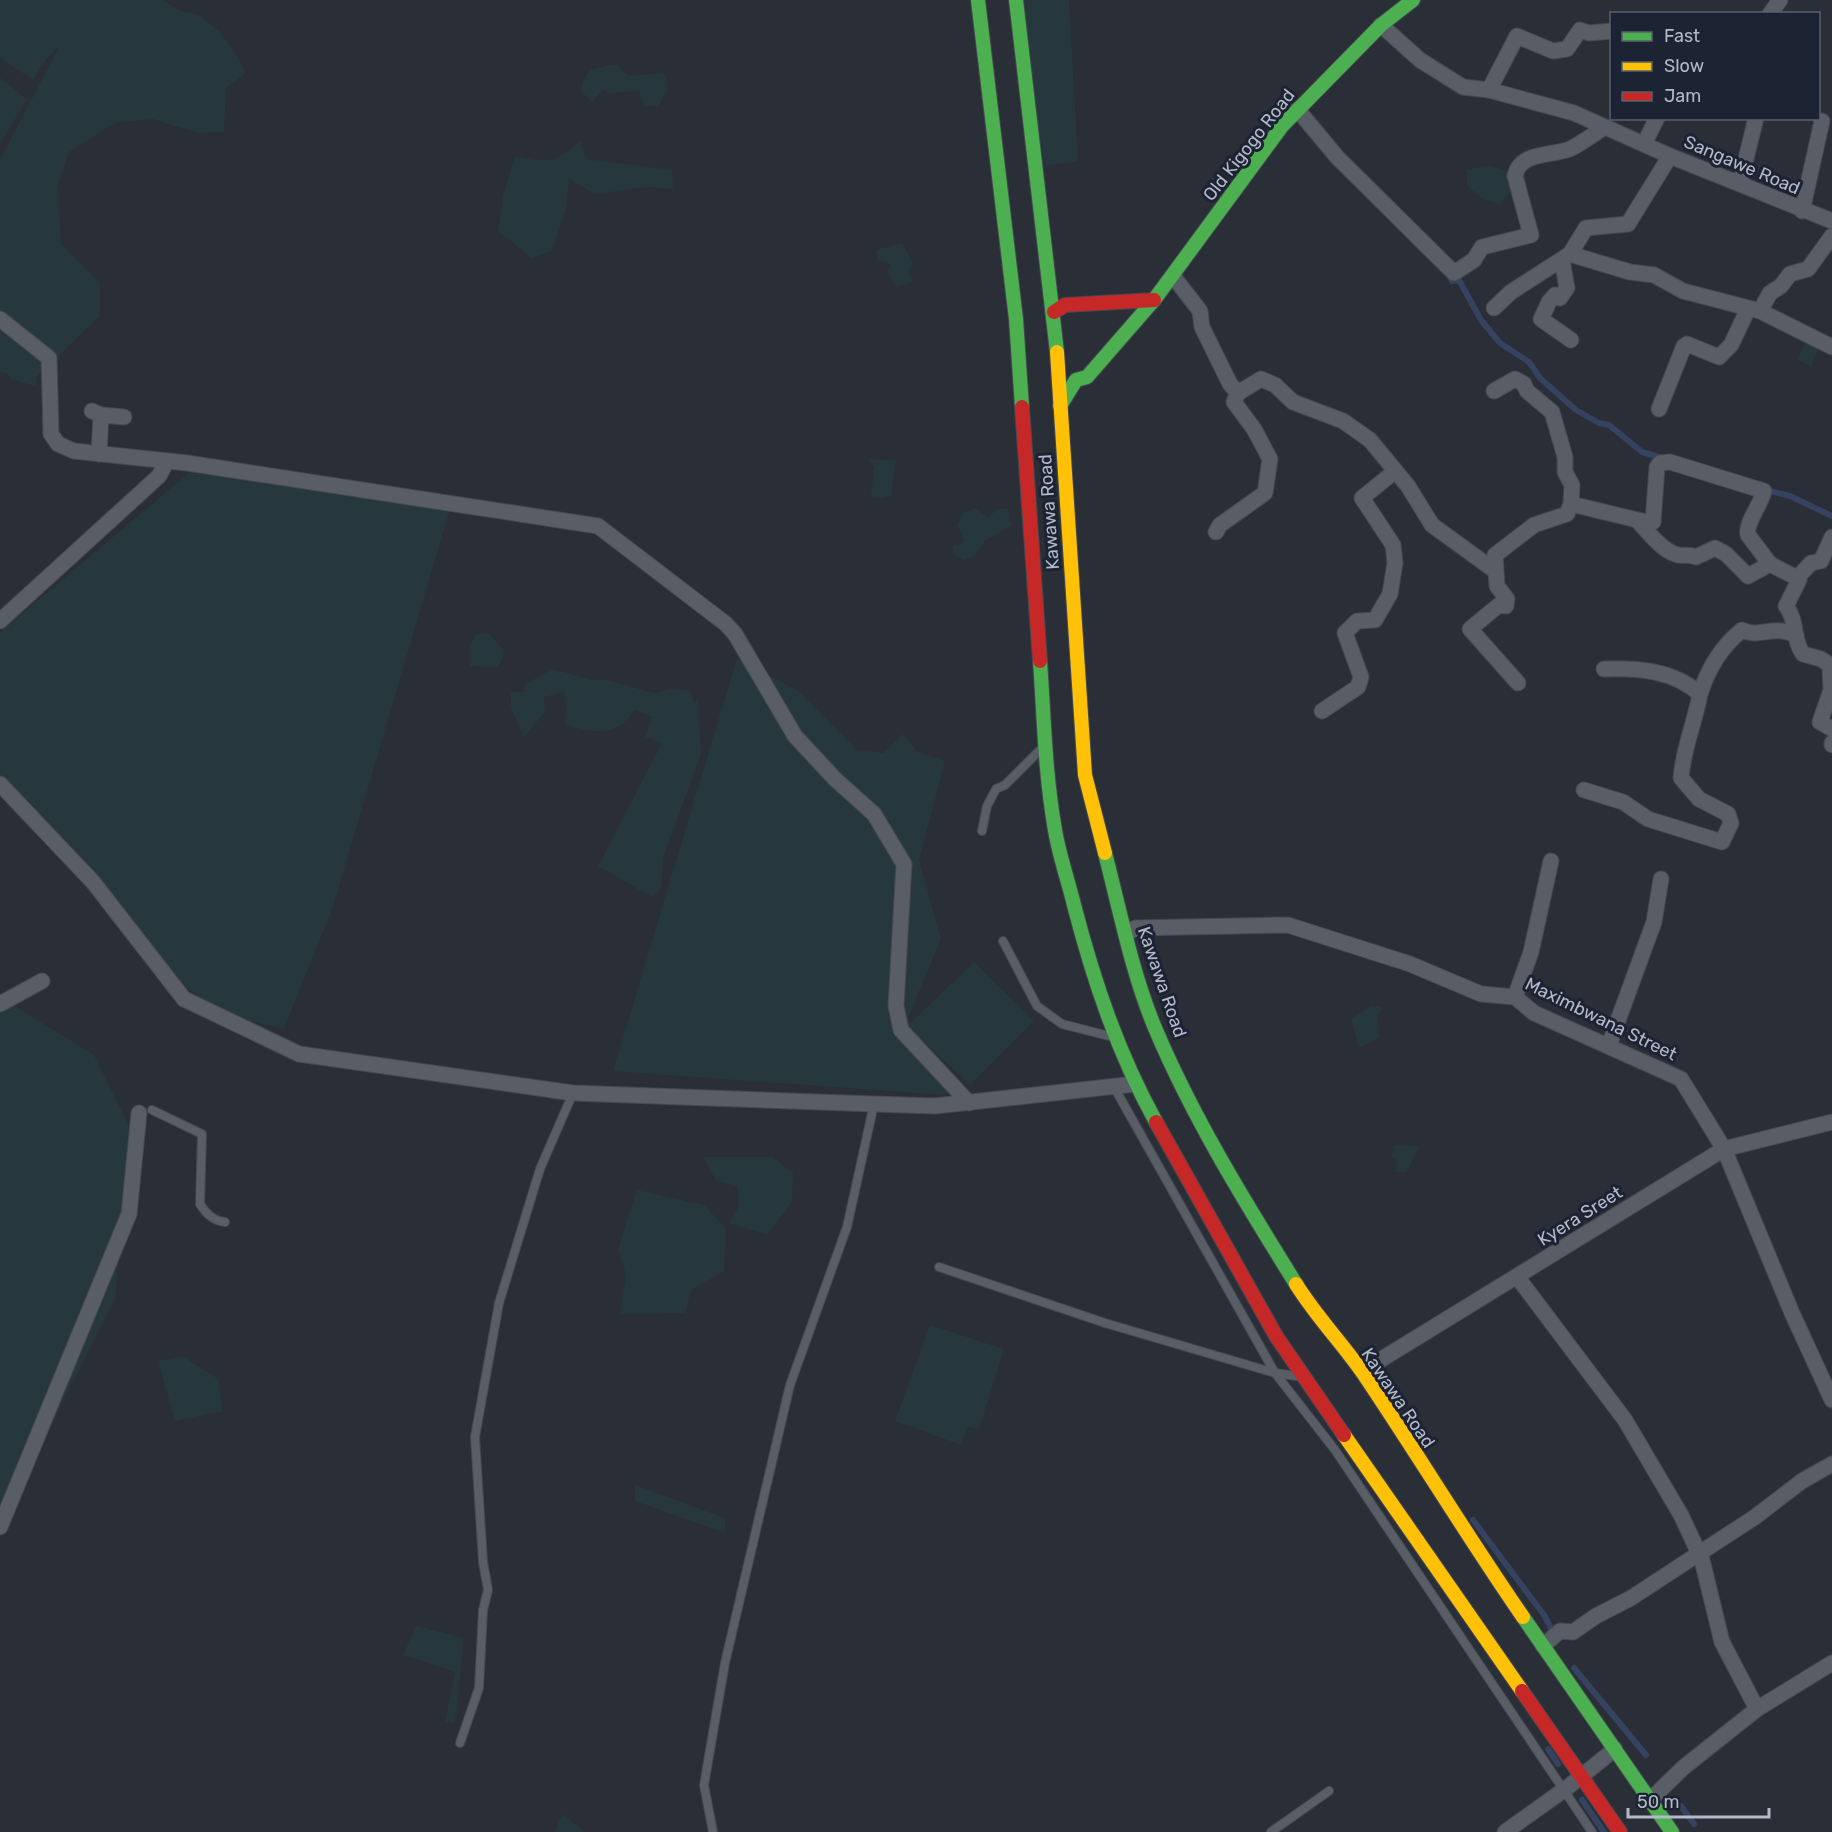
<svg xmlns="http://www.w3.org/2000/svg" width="1832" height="1832" font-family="Rubik,sans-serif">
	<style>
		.green { fill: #26383d }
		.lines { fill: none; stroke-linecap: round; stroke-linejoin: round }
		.stream { stroke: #354360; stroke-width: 6 }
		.lane-casing { stroke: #454950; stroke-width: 10 }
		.street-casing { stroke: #454950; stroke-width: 17 }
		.fast-casing { stroke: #454950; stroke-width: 16 }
		.slow-casing { stroke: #454950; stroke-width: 16 }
		.jam-casing { stroke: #454950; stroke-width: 16 }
		.lane { stroke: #595d65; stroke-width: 8 }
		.street { stroke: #595d65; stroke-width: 15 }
		.fast { stroke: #4caf50; stroke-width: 14 }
		.slow { stroke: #ffc107; stroke-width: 14 }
		.jam { stroke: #c62828; stroke-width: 14 }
		.labels { text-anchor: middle; stroke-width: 6; stroke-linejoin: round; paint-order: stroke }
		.street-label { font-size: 18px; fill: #b3b9c9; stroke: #1c2332 }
	</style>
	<rect width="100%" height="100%" fill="#292e37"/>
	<g class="green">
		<polygon points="0,0 163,0 181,11 198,14 220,32 235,52 246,73 226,88 224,132 197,133 153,119 115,123 69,152 58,185 61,244 100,283 100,316 37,376 36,386 10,379 7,373 0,372 0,160 60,45 46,59 33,80 0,58"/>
		<polygon points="1018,0 1069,0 1078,161 1045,166"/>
		<path d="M610 65H617L628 76 663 73C672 85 665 96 658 106H644L639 90 610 94 603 90 592 102 581 91 582 83 590 70Z"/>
		<polygon points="0,78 27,99 0,144"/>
		<path d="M580 141 586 159 672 170 673 189 648 187 595 194 569 179 566 208 552 251 532 258 498 231 503 195 515 156C548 163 554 164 580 141Z"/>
		<polygon points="1488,165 1526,177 1528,192 1509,193 1501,205 1483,199 1467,186 1467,170"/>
		<polygon points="902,243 913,263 909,272 913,282 897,287 886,272 891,266 885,261 878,261 876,250"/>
		<polygon points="1808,339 1821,342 1811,367 1797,359"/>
		<polygon points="868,459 896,460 891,496 881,499 871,497 874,467"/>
		<polygon points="189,473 452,502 333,907 284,1029 226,1015 172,977 0,785 0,632"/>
		<path d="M975 508 988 518C993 512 999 507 1008 509L1011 526 985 541 974 557 963 560 952 553 953 545 961 544 964 540 957 525 964 512Z"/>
		<polygon points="488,633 504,650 503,659 497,667 470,666 469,650 475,635"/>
		<polygon points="737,658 798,691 857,750 883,753 903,734 918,752 945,761 919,860 941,939 905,1025 907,1026 974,962 1034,1021 970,1085 913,1032 963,1086 945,1095 613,1071"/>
		<path d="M553 669 592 680H608L654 693 669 689 689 690 694 702 698 701 701 754 664 855 661 888 652 897 598 866 662 743 645 737 652 717 634 710C620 737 588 734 564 723L567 709 564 692 544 697 545 712 524 737 511 708V692H524L525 684Z"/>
		<polygon points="0,997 94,1055 132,1132 115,1299 18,1490 0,1507"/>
		<polygon points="1371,1006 1381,1007 1383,1010 1377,1015 1380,1038 1359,1048 1351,1019"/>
		<polygon points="1401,1144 1419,1147 1406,1173 1396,1172 1397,1160 1391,1157 1395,1145"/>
		<polygon points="703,1157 773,1157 793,1173 792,1202 767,1235 729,1223 739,1206 737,1186 716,1180"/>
		<polygon points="637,1190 704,1205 726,1228 724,1271 691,1290 685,1313 620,1314 626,1275 618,1249"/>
		<polygon points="930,1325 1004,1349 979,1429 968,1427 961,1445 895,1421"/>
		<polygon points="182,1356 218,1379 223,1411 175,1421 158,1361"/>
		<polygon points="635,1485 725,1518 725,1533 635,1501"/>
		<polygon points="416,1626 464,1638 455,1724 445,1722 455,1672 403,1655"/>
		<polygon points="562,1814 585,1832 555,1832"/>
	</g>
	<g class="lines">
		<g class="stream">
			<polyline points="1449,275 1452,281 1459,280 1481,320 1500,343 1529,362 1540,378 1576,410 1599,423 1609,425 1642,452 1663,458"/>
			<polyline points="1766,490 1790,496 1832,516"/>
			<polyline points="1473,1520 1544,1615 1553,1632"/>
			<polyline points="1574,1668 1646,1755"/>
			<polyline points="1548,1749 1558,1764"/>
			<polyline points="1582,1800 1604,1832"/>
			<polyline points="1681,1806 1694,1824"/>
		</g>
		<defs>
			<g id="lane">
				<polyline points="982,831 987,806 996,789 1005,785 1040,750"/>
				<polyline points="1003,941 1037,1006 1062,1024 1109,1036"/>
				<polyline points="1114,1087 1275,1373 1335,1450 1592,1832"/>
				<path d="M152 1110 202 1134 200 1204C206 1214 213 1221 225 1222"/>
				<polyline points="939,1267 1105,1323 1275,1373 1297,1376"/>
				<polyline points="460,1743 479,1688 483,1610 488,1590 483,1562 475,1437 499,1303 540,1169 573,1093"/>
				<polyline points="713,1832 704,1785 725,1663 790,1385 847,1227 874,1104"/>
				<polyline points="1271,1832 1329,1791"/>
			</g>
			<g id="street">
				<polyline points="1770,14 1780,0"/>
				<polyline points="1381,25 1420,60 1463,87 1489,90 1574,113 1670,156 1832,221"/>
				<polyline points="1489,90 1517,36 1553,51 1567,49 1580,30 1589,33 1612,31"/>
				<path d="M1297 109 1337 157 1454 273 1474 260 1482 247 1531 235 1515 176C1520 150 1554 157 1572 148 1583 142 1594 134 1605 127"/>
				<polyline points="1644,144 1657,118"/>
				<polyline points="1740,183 1756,118"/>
				<polyline points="1802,211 1822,121"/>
				<polyline points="1570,254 1586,228 1628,224 1670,156"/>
				<polyline points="1562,261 1567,288 1560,298 1555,295 1549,302 1541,319 1571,340"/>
				<polyline points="1173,276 1200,311 1202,327 1230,384 1238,393 1234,402 1254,429 1270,459 1265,493 1220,525 1216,532"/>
				<polyline points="1494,308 1511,292 1570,254 1630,272 1654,275 1683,291 1760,311 1832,347"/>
				<polyline points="1760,311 1770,293 1781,286 1790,274 1808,269 1832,236"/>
				<polyline points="0,319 49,358 51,434 58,444 74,451 187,463 598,526 726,624 735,634 795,736 835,779 874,814 904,864 896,1006 901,1030 969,1103"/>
				<polyline points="1494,391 1515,379 1524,384 1527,391 1552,412 1565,457 1565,472 1572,485 1571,504"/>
				<polyline points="1238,393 1261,379 1275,385 1293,402 1343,421 1370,440 1408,486 1432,525 1494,570"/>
				<polyline points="1659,409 1684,346 1687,344 1719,357 1731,345 1748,309"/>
				<polyline points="92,411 101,415 99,454"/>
				<polyline points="101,415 124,417"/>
				<path d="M1637 520C1648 532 1662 551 1678 555 1685 556 1689 554 1696 557L1715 548 1726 554 1748 576 1770 564"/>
				<path d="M1797 578 1799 580 1786 606C1798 621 1792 639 1803 654L1821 659 1830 665 1831 690 1820 722 1832 729"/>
				<polyline points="0,621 159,476 167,461"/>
				<path d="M1518 683 1470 629 1499 605 1506 606 1507 599 1497 586 1495 555 1534 525 1567 514 1571 504 1650 523 1653 522 1657 467 1660 463 1670 462 1764 491C1761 505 1745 523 1748 535L1770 564 1797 578 1811 563 1821 561 1832 537"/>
				<path d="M1700 694C1708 669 1722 646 1742 630 1760 639 1771 624 1796 635"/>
				<polyline points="1322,711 1358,687 1361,677 1345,633 1357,621 1375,620 1390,594 1395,563 1393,545 1362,498 1394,472"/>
				<polyline points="1832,743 1832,745"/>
				<polyline points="0,784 93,882 184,999 299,1054 573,1093 874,1104 935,1106 1135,1084"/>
				<path d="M1584 790 1623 802 1648 819 1722 842 1731 823 1728 814 1699 799 1681 778C1683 749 1695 722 1700 694 1673 670 1638 668 1604 669"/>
				<polyline points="1126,934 1135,928 1288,925 1410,964 1481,994 1515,997 1534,1013 1681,1079 1724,1149 1792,1313 1832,1400"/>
				<polyline points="1515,997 1531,952 1551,861"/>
				<polyline points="0,1004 42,981"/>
				<polyline points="1609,1045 1654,922 1661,879"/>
				<polyline points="1518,1278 1625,1420 1681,1515 1702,1560 1722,1642 1757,1709"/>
				<polyline points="1366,1377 1377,1362 1724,1149 1832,1122"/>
				<polyline points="0,1527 129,1214 139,1113"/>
				<polyline points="1543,1646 1560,1631 1573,1632 1596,1616 1631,1598 1755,1517 1802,1481 1832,1464"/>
				<polyline points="1650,1800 1684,1767 1757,1709 1832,1663"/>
				<polyline points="1505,1832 1568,1787 1615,1749"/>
			</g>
			<g id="fast">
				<polyline points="978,0 1016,319 1022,407"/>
				<polyline points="1016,0 1057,352"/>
				<polyline points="1060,406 1076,380 1087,377 1154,300 1282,126 1381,25 1413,0"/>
				<path d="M1040 661C1044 717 1045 774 1055 830 1059 855 1068 880 1074 905 1094 982 1118 1053 1156 1122"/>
				<path d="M1105 853C1120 911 1132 973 1155 1028 1193 1118 1245 1202 1296 1284"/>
				<polyline points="1523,1617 1672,1832"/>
			</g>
			<g id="slow">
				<polyline points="1057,352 1085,775 1105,853"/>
				<path d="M1296 1284C1317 1318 1345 1346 1367 1379 1420 1458 1469 1539 1523 1617"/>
				<polyline points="1344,1435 1522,1691"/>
			</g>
			<g id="jam">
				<polyline points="1054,312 1065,305 1154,300"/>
				<polyline points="1022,407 1040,661"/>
				<polyline points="1156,1122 1276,1336 1344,1435"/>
				<polyline points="1522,1691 1620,1832"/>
			</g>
		</defs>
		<use href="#lane" class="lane-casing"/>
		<use href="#street" class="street-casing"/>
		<use href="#fast" class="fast-casing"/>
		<use href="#slow" class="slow-casing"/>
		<use href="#jam" class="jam-casing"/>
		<use href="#lane" class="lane"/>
		<use href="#street" class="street"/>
		<use href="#fast" class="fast"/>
		<use href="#slow" class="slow"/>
		<use href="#jam" class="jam"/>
	</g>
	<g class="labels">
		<g class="street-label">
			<text transform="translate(1249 145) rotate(-52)" y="6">Old Kigogo Road</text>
			<text transform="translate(1742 165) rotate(23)" y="6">Sangawe Road</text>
			<text transform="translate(1049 512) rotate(-94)" y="6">Kawawa Road</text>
			<text transform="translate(1162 982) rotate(71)" y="6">Kawawa Road</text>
			<text transform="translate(1601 1019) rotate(26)" y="6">Maximbwana Street</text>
			<text transform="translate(1580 1216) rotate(-32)" y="6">Kyera Sreet</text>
			<text transform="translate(1398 1398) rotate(56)" y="6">Kawawa Road</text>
		</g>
	</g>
	<rect x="1610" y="12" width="210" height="108" fill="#1c2332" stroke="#585f6e" stroke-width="1.5"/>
	<rect x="1622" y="32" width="30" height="9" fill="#4caf50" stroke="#585f6e" stroke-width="1.5"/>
	<text x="1664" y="42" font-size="18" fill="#b3b9c9">Fast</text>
	<rect x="1622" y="62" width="30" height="9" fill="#ffc107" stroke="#585f6e" stroke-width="1.5"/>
	<text x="1664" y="72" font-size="18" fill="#b3b9c9">Slow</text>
	<rect x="1622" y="92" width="30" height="9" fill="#c62828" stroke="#585f6e" stroke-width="1.5"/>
	<text x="1664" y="102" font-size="18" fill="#b3b9c9">Jam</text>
	<path d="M1628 1808v9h141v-9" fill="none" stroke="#b3b9c9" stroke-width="3"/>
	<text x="1637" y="1808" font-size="18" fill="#b3b9c9" stroke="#1c2332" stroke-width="4.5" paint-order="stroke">50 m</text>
</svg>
